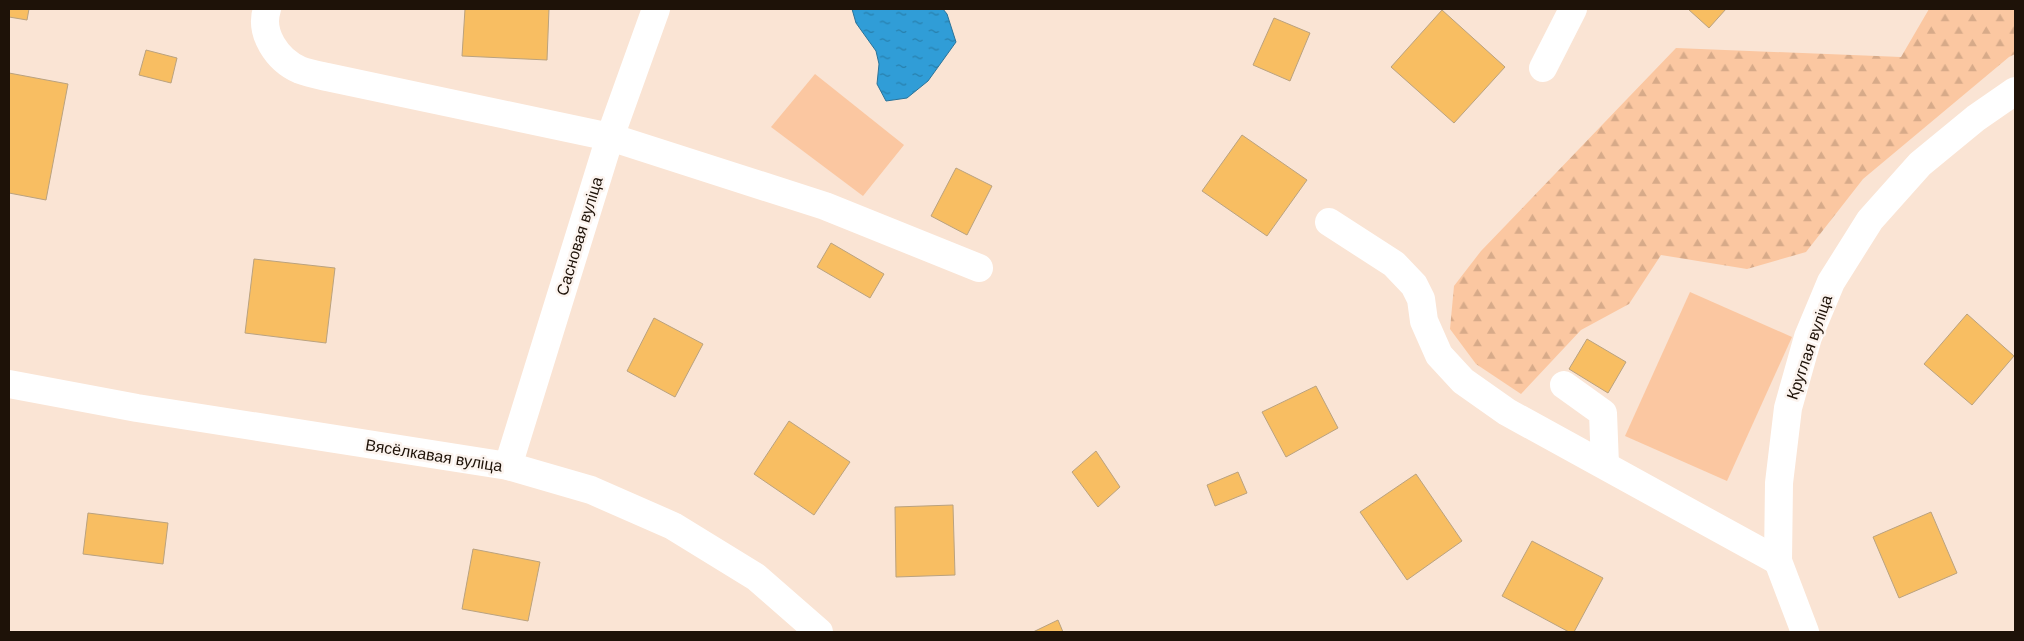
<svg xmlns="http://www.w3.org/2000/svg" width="2024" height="641" font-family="'DM Sans',sans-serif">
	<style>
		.grass { fill: #fbc7a1 }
		.forest { fill: url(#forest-firs) }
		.water { fill: url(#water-ripples); stroke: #2b7399 }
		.building { fill: #f8be62; stroke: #baa27f }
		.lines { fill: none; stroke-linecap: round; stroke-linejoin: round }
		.minor { stroke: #fff; stroke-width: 28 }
		.labels { text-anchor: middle; stroke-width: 5; stroke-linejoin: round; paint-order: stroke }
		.street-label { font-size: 16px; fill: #1e1208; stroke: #fcf4ef }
	</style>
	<defs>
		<pattern id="forest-firs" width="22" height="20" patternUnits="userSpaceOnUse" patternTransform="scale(1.25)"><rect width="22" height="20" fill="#fbc7a1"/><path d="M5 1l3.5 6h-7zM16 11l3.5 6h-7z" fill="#d7aa89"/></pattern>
		<pattern id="water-ripples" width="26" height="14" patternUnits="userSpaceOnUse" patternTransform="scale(1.25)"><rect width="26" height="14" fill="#309dd7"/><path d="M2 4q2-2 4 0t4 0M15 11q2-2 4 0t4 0" fill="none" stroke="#287fac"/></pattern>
	</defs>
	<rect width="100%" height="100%" fill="#fae4d4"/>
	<g class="grass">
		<polygon points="815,74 904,145 863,196 771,127"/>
		<polygon points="1690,292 1792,337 1727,481 1625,436"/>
	</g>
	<polygon class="forest" points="1929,9 2015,9 2015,54 2009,57 1863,179 1806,252 1747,269 1661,255 1629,304 1581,330 1521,394 1476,364 1450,329 1454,286 1481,251 1676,48 1901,57"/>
	<polygon class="water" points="852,9 943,9 947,14 956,42 928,81 907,98 886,101 877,84 879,64 876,51 856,23"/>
	<g class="building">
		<polygon points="9,9 29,9 27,20 9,17"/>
		<polygon points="465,9 549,9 547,60 462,56"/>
		<polygon points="1688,9 1726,9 1709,28"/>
		<polygon points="1442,10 1505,67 1454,123 1391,67"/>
		<polygon points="1274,18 1310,33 1290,81 1253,65"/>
		<polygon points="146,50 177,58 171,83 139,75"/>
		<polygon points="9,73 68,84 46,200 9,193"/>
		<polygon points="1242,135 1307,180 1267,236 1202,191"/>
		<polygon points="956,168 992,186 967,235 931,216"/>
		<polygon points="831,243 884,274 870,298 817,267"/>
		<polygon points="254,259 335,268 326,343 245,333"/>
		<polygon points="1967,314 2014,356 1972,405 1924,364"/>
		<polygon points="654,318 703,344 675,397 627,371"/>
		<polygon points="1587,339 1626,362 1608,393 1569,369"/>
		<polygon points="1316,386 1338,428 1286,457 1262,412"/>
		<polygon points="789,421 850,462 814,515 754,474"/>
		<polygon points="1096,451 1120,487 1098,507 1072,472"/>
		<polygon points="1238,472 1247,493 1215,506 1207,485"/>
		<polygon points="1416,474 1462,541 1407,580 1360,512"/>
		<polygon points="953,505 955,575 896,577 895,507"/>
		<polygon points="1931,512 1957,573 1899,598 1873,537"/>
		<polygon points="88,513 168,523 163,564 83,554"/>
		<polygon points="1532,541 1603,578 1574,632 1569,632 1502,596"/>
		<polygon points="473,549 540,562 528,621 462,609"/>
		<polygon points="1058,620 1063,632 1033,632"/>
	</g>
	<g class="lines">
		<g class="minor">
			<path d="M267 9C259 33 277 60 300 70 308 73 318 75 327 77L610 137 825 206 979 268"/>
			<polyline points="1543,68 1573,9"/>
			<polyline points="1329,222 1394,264 1414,285 1421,299 1424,321 1439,355 1463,381 1507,412 1778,561"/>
			<polyline points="9,384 137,408 508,466 591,490 673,526 756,577 819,632"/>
			<polyline points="1564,385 1603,413 1605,465"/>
			<polyline points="508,466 610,137 656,9"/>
			<polyline points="1805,632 1778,561 1779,483 1788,408 1808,337 1831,282 1870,220 1920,164 1976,118 2015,91"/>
		</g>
	</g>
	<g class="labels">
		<g class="street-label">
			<text transform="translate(579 236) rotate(-73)" y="6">Сасновая вуліца</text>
			<text transform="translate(1809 347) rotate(-71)" y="6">Круглая вуліца</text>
			<text transform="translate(434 455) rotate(9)" y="6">Вясёлкавая вуліца</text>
		</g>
	</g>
	<rect width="2024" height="641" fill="none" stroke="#1e1208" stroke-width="20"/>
</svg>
